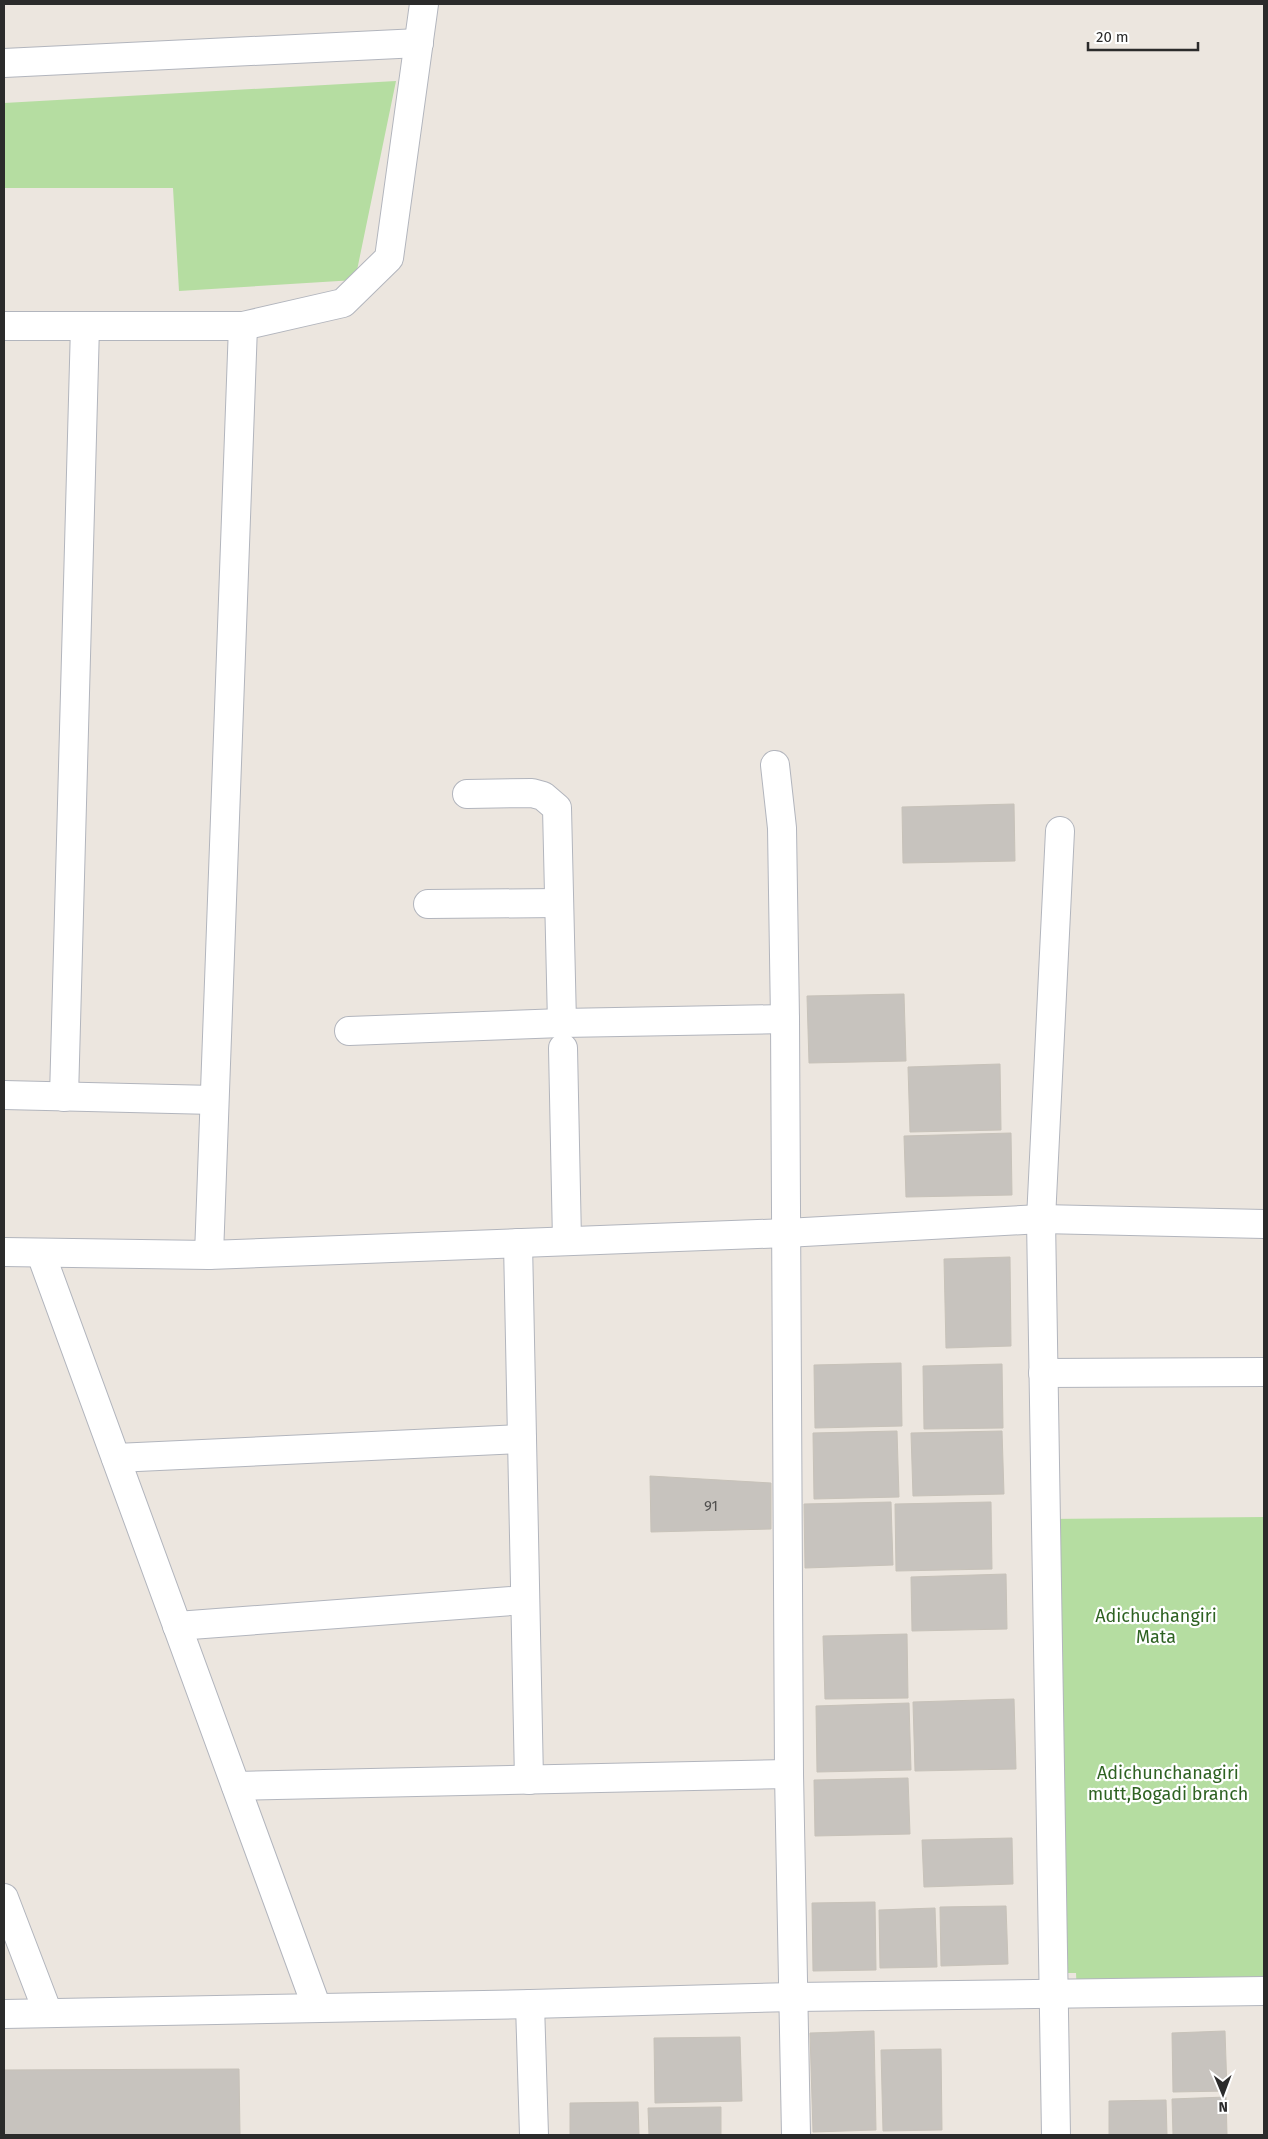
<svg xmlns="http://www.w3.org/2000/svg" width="1268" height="2139" font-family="'Fira Sans',sans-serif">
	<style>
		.green { fill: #b5dda1 }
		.building { fill: #c7c3be; stroke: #c7c2b9 }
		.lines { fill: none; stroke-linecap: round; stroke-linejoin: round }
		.street-casing { stroke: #b2b5bd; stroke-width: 30 }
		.street { stroke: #fff; stroke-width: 28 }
		.labels { text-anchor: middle; stroke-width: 4.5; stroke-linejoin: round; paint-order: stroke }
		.number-label { font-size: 15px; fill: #525150 }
		.park-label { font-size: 18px; fill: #2e6222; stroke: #fff }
	</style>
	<rect width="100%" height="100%" fill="#ece6df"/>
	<g class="green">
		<polygon points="396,81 355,280 179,291 173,188 4,188 4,103"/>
		<polygon points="1264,1517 1264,1991 1077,1994 1076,1973 1054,1973 1046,1519"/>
	</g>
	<g class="building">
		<polygon points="1014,804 1015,861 903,863 902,807"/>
		<polygon points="904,994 906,1061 809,1063 807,996"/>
		<polygon points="1000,1064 1001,1130 910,1132 908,1067"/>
		<polygon points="1011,1133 1012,1195 906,1197 904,1136"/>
		<polygon points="1010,1257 1011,1346 946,1348 944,1259"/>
		<polygon points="901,1363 902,1426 815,1428 814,1365"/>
		<polygon points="1002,1364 1003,1428 924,1429 923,1366"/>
		<polygon points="897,1431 899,1497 814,1499 813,1433"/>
		<polygon points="1002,1431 1004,1494 913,1496 911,1433"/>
		<polygon points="650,1476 771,1483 771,1529 651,1532"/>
		<polygon points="891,1502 893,1565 805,1568 804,1504"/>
		<polygon points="991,1502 992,1569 896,1571 895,1504"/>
		<polygon points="1006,1574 1007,1629 912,1631 911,1577"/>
		<polygon points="907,1634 908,1698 825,1699 823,1636"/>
		<polygon points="1014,1699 1016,1769 915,1771 913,1702"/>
		<polygon points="909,1703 911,1770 817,1772 816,1706"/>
		<polygon points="908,1778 910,1834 815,1836 814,1780"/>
		<polygon points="1012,1838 1013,1884 924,1887 922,1840"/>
		<polygon points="875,1902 876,1970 813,1971 812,1903"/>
		<polygon points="1006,1906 1008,1964 941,1966 940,1907"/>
		<polygon points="935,1908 937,1967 880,1968 879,1910"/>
		<polygon points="874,2031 876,2130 813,2132 810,2033"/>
		<polygon points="1225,2031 1227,2091 1173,2092 1172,2033"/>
		<polygon points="740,2037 742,2101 655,2103 654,2038"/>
		<polygon points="941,2049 942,2130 883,2131 881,2050"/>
		<polygon points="239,2069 240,2135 4,2135 4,2070"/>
		<polygon points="1226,2097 1227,2135 1173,2135 1172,2099"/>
		<polygon points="1166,2100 1167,2135 1109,2135 1109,2101"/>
		<polygon points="638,2102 639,2135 570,2135 570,2103"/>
		<polygon points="721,2107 721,2135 649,2135 648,2108"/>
	</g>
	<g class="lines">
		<defs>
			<g id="street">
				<polyline points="4,63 419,43"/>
				<polyline points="4,326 243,326 343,303 389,258 424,4"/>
				<polyline points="775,765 782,828 785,1019 789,1774 796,2135"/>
				<polyline points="467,794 532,793 543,796 557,808 562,1023"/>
				<polyline points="428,904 559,903"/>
				<polyline points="349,1031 562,1023 785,1019"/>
				<polyline points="563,1048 567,1241"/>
				<polyline points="4,1095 214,1100"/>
				<polyline points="64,1097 85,326"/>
				<polyline points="518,1243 529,1780"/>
				<polyline points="4,1252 209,1255 786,1233 1041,1219 1264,1224"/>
				<polyline points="41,1254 317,2008"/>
				<polyline points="209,1255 243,326"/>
				<polyline points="1043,1373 1264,1372"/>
				<polyline points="116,1458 522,1439"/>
				<polyline points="177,1626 525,1600"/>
				<polyline points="236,1786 789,1774"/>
				<polyline points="4,1898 48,2013"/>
				<polyline points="530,2004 534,2135"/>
				<polyline points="4,2014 530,2004 794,1997 1264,1991"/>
				<polyline points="1056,2135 1041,1219 1060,831"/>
			</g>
		</defs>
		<use href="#street" class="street-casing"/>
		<use href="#street" class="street"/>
	</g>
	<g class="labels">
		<g class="number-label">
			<text x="711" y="1511">91</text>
		</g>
		<g class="park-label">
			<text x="1156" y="1622">Adichuchangiri<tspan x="1156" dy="21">Mata</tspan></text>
			<text x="1168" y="1779">Adichunchanagiri<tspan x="1168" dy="21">mutt,Bogadi branch</tspan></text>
		</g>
	</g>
	<rect width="1268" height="2139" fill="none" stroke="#2b2b2b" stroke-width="10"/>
	<g transform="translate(1223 2094) rotate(179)" stroke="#ffffff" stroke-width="4" paint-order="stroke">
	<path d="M0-4L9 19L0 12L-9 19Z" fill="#2b2b2b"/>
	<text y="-8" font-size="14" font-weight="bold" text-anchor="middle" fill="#2b2b2b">N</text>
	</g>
	<path d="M1088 42v8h110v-8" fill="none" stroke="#2b2b2b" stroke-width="2.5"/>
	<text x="1096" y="42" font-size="15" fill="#2b2b2b" stroke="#ffffff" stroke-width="4" paint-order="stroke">20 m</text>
</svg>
